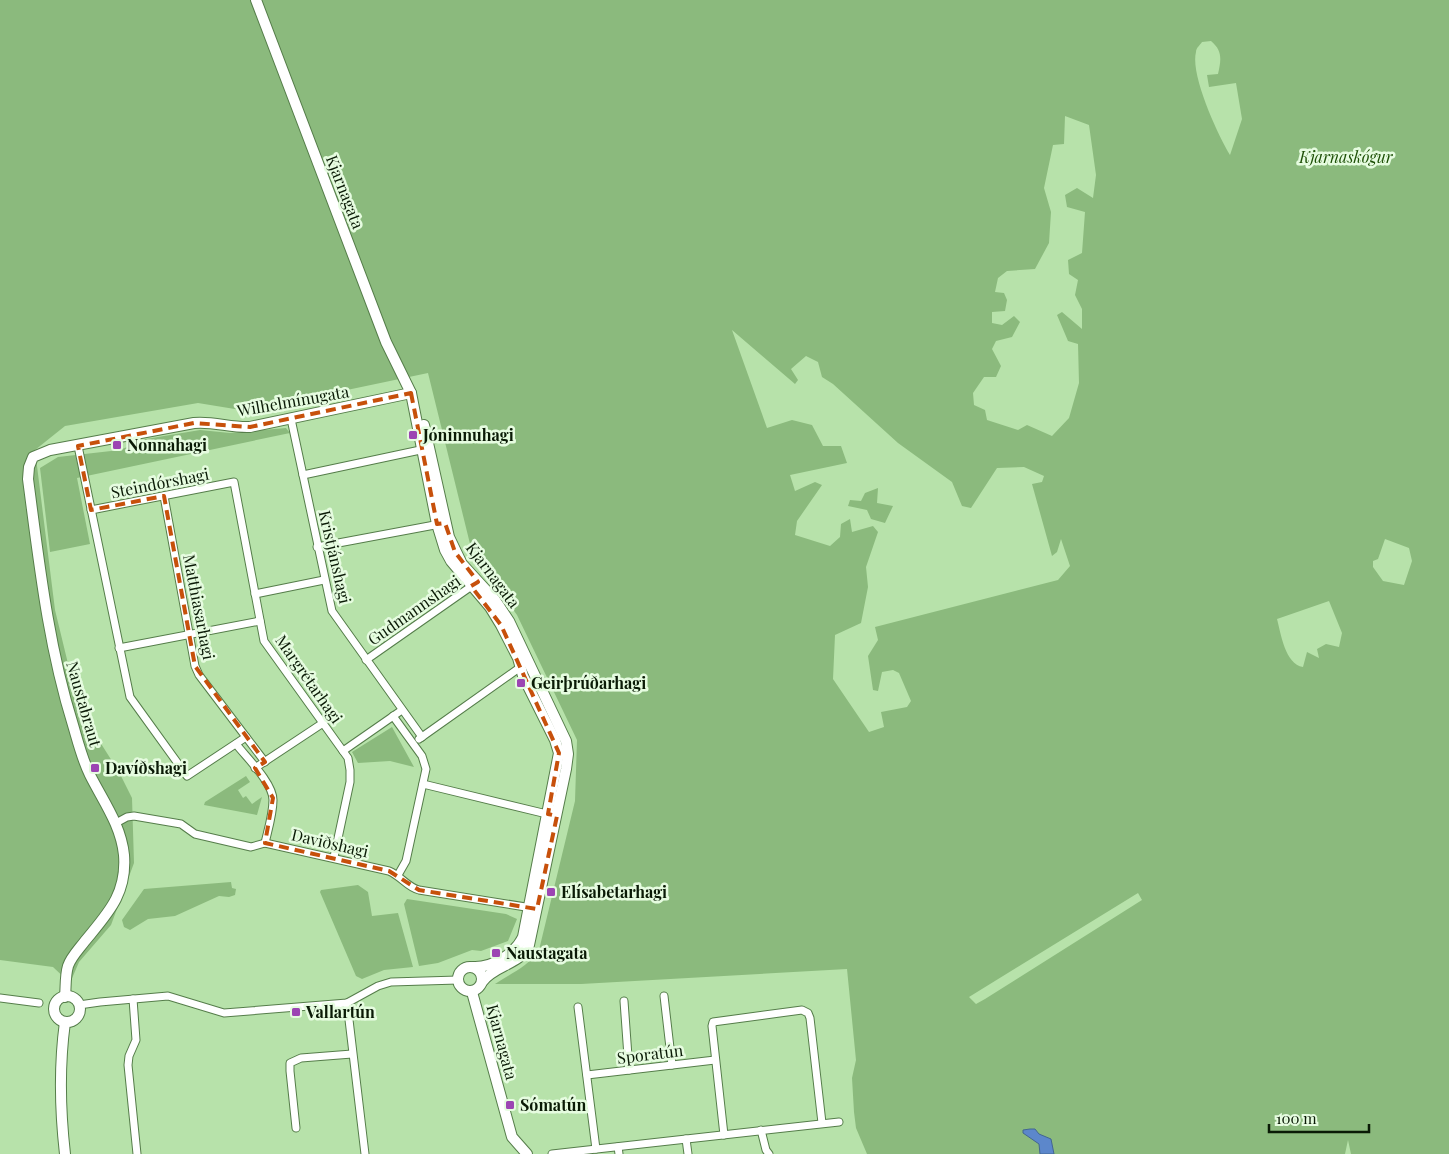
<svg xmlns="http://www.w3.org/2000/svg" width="1449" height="1154" font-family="'Playfair Display',serif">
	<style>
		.green { fill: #8bba7d; fill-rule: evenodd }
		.water { fill: #5c87cb; stroke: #436690 }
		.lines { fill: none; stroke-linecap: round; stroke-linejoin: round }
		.street-casing { stroke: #557d4a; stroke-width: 9 }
		.secondary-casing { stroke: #557d4a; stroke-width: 12 }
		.street { stroke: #fff; stroke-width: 7 }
		.secondary { stroke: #fff; stroke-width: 10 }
		.marked { fill: none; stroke: #c7500b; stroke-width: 4; stroke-dasharray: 10 6; stroke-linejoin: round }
		.poi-dot { fill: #9c45b3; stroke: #e6fce0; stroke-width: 2 }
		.labels { text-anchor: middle; stroke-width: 5; stroke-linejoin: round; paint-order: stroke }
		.park-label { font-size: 16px; font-style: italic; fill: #1d5006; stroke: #e6fce0 }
		.street-label { font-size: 16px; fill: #0a1a06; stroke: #e6fce0 }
		.poi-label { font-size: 16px; font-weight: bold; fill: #0a1a06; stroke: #e6fce0; text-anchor: start }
	</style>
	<rect width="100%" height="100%" fill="#b7e2aa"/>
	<g class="green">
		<path d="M0 0H1449V1154H1351L1348 1140 1345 1154H867L856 1128 854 1112 852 1078 856 1060 847 969 581 984H495C511 973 528 967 539 950L575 801 577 740 517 615 472 552 428 373 247 411 198 403 65 426 35 450 55 610 79 709 119 772 132 798 134 863 111 925 79 962 70 983 53 967 0 960ZM1211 41C1223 51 1221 60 1218 74L1207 75 1209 87 1236 83 1242 119 1230 155C1218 135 1190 75 1196 52 1196 48 1200 45 1202 42ZM1065 116 1089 125 1096 175 1093 198 1077 188 1065 195 1067 207 1085 212 1082 253 1068 260 1069 274 1078 280 1075 295 1082 309V329L1062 312 1057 315 1068 341 1078 344 1079 383 1069 418 1052 436 1027 425 1018 430 987 420 985 410 974 405 973 393 984 377H996L1001 366 992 349 996 341 1012 337 1020 322 1014 316 1002 325 992 323V312L1005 311 1007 300 1004 293 995 292 998 278 1007 271 1035 269 1049 243 1051 212 1044 188 1053 145 1064 144ZM732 330 795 384 798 380 791 369 806 356 818 362 822 377 833 384 898 443 952 482 962 506 971 508 997 468 1024 467 1044 476 1042 482 1032 484 1052 556 1057 552 1061 539 1070 566 1058 580 875 627 878 640 868 656 873 690 878 691 882 672 893 670 899 673 911 701 907 707 881 712 884 727 869 732 833 679 835 635 861 623 868 587 866 567 878 532 873 526 852 532 850 519 841 524 840 537 830 546 795 535 797 521 822 485 815 482 795 491 790 475 847 463 841 446H823L812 425 792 420 767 428ZM1385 539 1409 548 1412 561 1404 585 1383 581 1373 567V561L1378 559ZM1329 601 1342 633 1339 647 1326 644 1317 649 1319 658 1307 652 1303 667C1285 664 1281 634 1277 619ZM1138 893 1142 900 985 999 976 1004 969 997Z"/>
		<polygon points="286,428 290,433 77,478 90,544 50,552 40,468 58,457 120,450 146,439 200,430 230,433"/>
		<polygon points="878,488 877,503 893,506 885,523 871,519 867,510 848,506 850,500 861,501 865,493"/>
		<polygon points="392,727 414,767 390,761 358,763 352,752"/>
		<polygon points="246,776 250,782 238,790 243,798 246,796 252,804 262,797 257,815 204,805 205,802"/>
		<polygon points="231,882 232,888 236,889 235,895 229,897 219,896 175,916 148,919 130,930 124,927 122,920 144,889"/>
		<polygon points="358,885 368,892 372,916 398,913 413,967 384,970 362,979 356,976 320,892 321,890"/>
		<polygon points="407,899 506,914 517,919 508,941 481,951 472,950 438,963 419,966 404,904"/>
	</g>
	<polygon class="water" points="1030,1129 1035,1129 1039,1134 1051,1139 1054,1154 1040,1154 1039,1144 1023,1133 1023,1130"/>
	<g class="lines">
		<defs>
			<g id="street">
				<polyline points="291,419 332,611 422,737"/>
				<polyline points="78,446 130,697 187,776 246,737 199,675 195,666 164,496"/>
				<polyline points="303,475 425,449"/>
				<polyline points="91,510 234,482 264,641 348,758 350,770 350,782 334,857"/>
				<polyline points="317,547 440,524"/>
				<polyline points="255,594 324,580"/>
				<polyline points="119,648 260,621"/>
				<polyline points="366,660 476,583"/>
				<polyline points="393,716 422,756 426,769 406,861 398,875"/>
				<polyline points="246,737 265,762"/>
				<polyline points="419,739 522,666"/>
				<path d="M236 744C247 758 273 783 273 800 273 814 268 830 265 843"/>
				<polyline points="343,751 402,710"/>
				<polyline points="255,768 323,723"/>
				<polyline points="423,784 551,815"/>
				<path d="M116 823 127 817 134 816 181 824 195 834 251 847 265 843 389 871C401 876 407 887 419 890L532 908"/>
				<polyline points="664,996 672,1065"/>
				<polyline points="0,998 39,1003"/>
				<polyline points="133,999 136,1040 129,1056 128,1065 137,1154"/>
				<polyline points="624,1001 629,1070"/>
				<polyline points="347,1003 365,1154"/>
				<polyline points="79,1005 100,1002 168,996 224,1013 347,1003 378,986 391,982 458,980"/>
				<polyline points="578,1007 596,1149"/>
				<polyline points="587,1075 715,1060"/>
				<polyline points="296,1128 290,1071 290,1063 301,1058 352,1054"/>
				<polyline points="761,1130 766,1150 769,1154"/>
				<polyline points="724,1135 712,1026 713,1022 802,1010 808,1013 810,1018 822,1123"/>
				<polyline points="686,1139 688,1154"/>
				<polyline points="618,1147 619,1154"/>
				<polyline points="552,1154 839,1122"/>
			</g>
			<g id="secondary">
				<path d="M256 0 386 342 411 393 437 524 445 550 451 561 490 607 501 625 518 658 523 676 555 740 559 753 523 937C515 954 492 968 473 967"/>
				<path d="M424 425 449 537 462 564 495 600 509 621 566 741 568 754 566 769 529 945C520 965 494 965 482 982"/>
				<circle cx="470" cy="979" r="12"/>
				<polyline points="472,992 512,1137 527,1154"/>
				<circle cx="67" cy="1009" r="13"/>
				<path d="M65 997C66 987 65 976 68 966 71 957 79 949 85 941 108 913 127 894 124 855 121 825 103 801 90 775 82 759 78 742 73 725 48 645 39 562 28 479L29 467 33 457 50 450 194 423C213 421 231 428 250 427L411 393"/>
				<path d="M65 1022C59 1066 60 1110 65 1154"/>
			</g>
		</defs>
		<use href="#street" class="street-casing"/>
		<use href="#secondary" class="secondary-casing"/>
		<use href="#street" class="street"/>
		<use href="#secondary" class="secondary"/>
	</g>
	<path class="marked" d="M411 393 437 524 445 523 455 552 478 582 471 586 501 625 559 753 548 814 557 816 537 909 419 890 389 871 265 843 273 798 255 768 265 762 195 666 164 496 91 510 78 446 194 423 250 427Z"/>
	<g class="poi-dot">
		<rect x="408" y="430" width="10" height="10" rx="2.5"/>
		<rect x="112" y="440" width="10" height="10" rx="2.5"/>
		<rect x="516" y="678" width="10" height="10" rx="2.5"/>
		<rect x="90" y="763" width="10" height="10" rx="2.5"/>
		<rect x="546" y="887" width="10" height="10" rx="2.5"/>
		<rect x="491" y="948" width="10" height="10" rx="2.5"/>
		<rect x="291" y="1007" width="10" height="10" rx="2.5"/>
		<rect x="505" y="1100" width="10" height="10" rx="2.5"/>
	</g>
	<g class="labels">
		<g class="park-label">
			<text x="1346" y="163">Kjarnaskógur</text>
		</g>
		<g class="street-label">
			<text transform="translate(345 192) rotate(69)" y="6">Kjarnagata</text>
			<text transform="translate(293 401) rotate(-10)" y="6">Wilhelmínugata</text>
			<text transform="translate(160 483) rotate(-11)" y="6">Steindórshagi</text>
			<text transform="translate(335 557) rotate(77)" y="6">Kristjánshagi</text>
			<text transform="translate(493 575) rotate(53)" y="6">Kjarnagata</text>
			<text transform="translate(199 607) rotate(79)" y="6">Matthiasarhagi</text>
			<text transform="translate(414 610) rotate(-35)" y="6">Gudmannshagi</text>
			<text transform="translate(309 679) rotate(55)" y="6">Margrétarhagi</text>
			<text transform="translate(84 704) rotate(74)" y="6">Naustabraut</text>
			<text transform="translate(330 843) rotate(13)" y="6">Daviðshagi</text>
			<text transform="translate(502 1042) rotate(75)" y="6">Kjarnagata</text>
			<text transform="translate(650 1054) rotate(-7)" y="6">Sporatún</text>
		</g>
		<g class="poi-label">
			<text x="423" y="441">Jóninnuhagi</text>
			<text x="127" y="451">Nonnahagi</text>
			<text x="531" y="689">Geirþrúðarhagi</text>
			<text x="105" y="774">Davíðshagi</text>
			<text x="561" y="898">Elísabetarhagi</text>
			<text x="506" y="959">Naustagata</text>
			<text x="306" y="1018">Vallartún</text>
			<text x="520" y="1111">Sómatún</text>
		</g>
	</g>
	<path d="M1269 1124v8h100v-8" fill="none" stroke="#0a1a06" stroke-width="2.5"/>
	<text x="1276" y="1124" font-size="15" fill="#0a1a06" stroke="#e6fce0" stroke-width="4" paint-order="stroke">100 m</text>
</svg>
